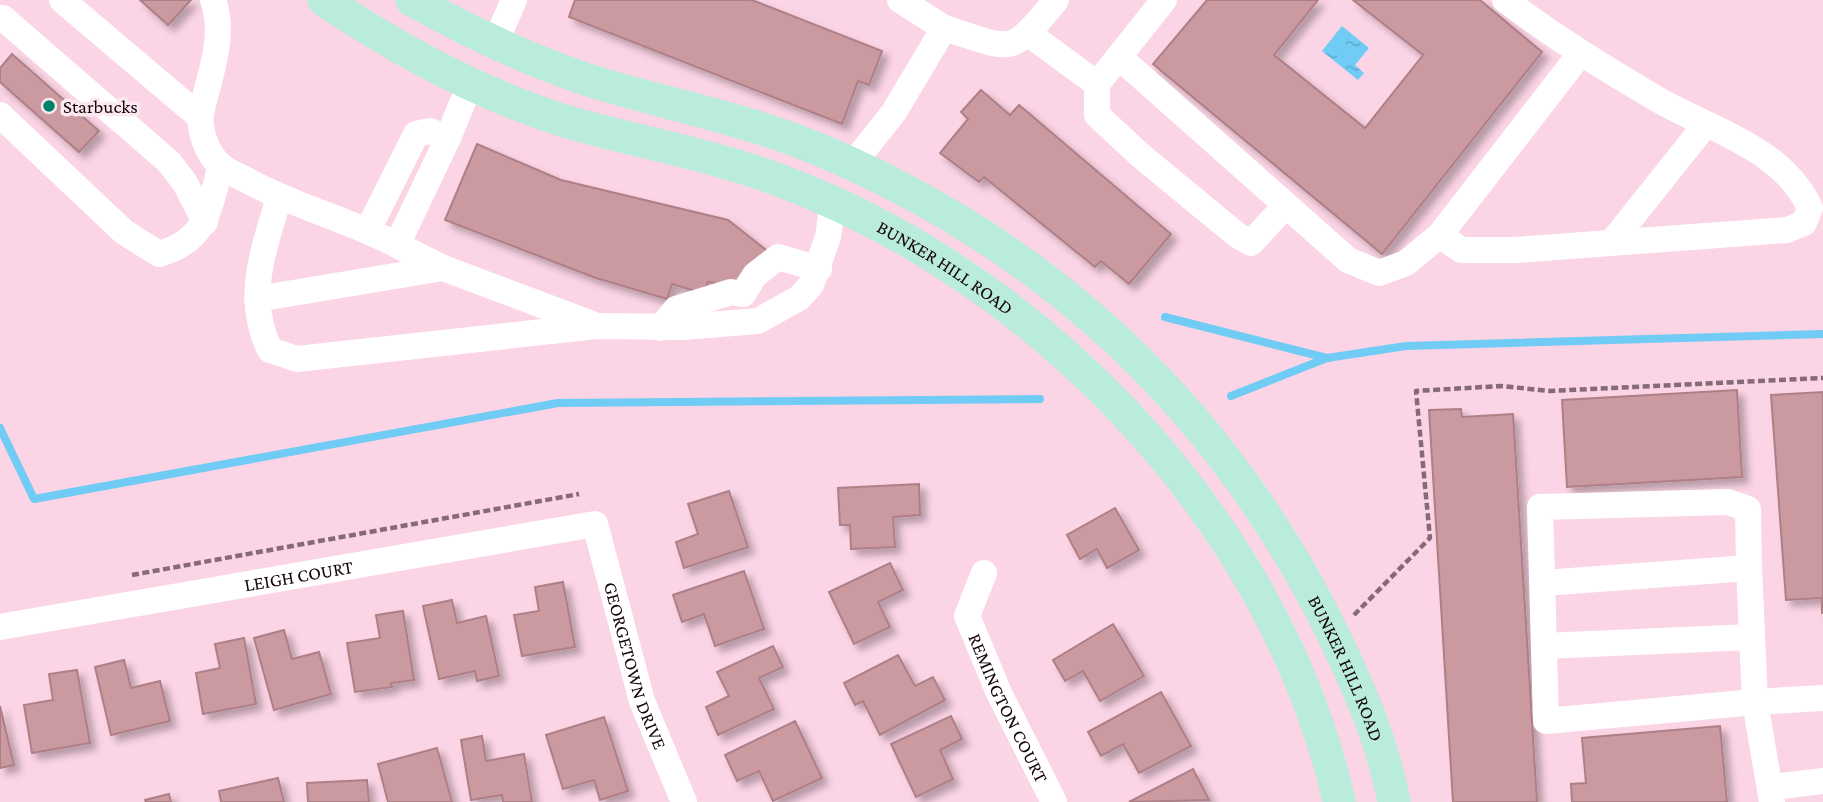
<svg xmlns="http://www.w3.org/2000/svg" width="1823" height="802" font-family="'Crimson Pro',serif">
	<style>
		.water { fill: url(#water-ripples) }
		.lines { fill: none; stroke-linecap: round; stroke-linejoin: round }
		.stream { stroke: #70cbf5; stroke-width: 8 }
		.building { fill: #cb9aa0; stroke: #af7f86; stroke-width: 2; filter: url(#shadow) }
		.path { stroke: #866b77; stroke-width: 4.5; stroke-dasharray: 7 3.5; stroke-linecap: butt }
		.minor { stroke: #fff; stroke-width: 26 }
		.major { stroke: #b9ecda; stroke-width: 33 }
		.poi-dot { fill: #008366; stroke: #fbe8f0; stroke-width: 2.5 }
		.labels { text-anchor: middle; stroke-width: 7; stroke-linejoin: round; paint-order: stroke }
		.poi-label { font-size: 19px; fill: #15060d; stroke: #fbe8f0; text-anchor: start }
		.street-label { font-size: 19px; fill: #15060d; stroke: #fbe8f0 }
	</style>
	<defs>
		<pattern id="water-ripples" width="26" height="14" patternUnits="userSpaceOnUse" patternTransform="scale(1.75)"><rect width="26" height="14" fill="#70cbf5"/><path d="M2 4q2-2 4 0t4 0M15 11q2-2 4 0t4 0" fill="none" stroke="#60add1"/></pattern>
		<filter id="shadow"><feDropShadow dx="6" dy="6" stdDeviation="3.5" flood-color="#0004"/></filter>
	</defs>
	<rect width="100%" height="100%" fill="#fbd4e5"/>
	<polygon class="water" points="1342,26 1369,48 1355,65 1364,73 1358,80 1322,51"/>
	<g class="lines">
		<g class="stream">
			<polyline points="1165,317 1327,358"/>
			<polyline points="1231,396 1327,358 1406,346 1823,334"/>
			<polyline points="0,428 34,499 558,403 1040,399"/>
		</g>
	</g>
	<g class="building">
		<polygon points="140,0 191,0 168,25"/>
		<polygon points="575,0 752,0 882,51 869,85 858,81 842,124 569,17"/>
		<polygon points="1207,0 1318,0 1274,55 1365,128 1423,55 1353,0 1480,0 1542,52 1382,254 1153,64"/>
		<polygon points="12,54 99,131 79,152 0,82 0,68"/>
		<polygon points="981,90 1010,115 1019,105 1171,234 1129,284 1101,261 1095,267 984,177 979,182 940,153 968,119 961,112"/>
		<polygon points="477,144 561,180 728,220 766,250 736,287 708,282 702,293 672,284 667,299 596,278 445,220"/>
		<polygon points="1737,390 1742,477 1567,487 1562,400"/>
		<polygon points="1823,392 1823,613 1822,613 1822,598 1786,600 1771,395"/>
		<polygon points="1461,409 1462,417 1513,414 1537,802 1453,802 1429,410"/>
		<polygon points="919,484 920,515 893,517 895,547 851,549 850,525 840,525 838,488"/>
		<polygon points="729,491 748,547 684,568 676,542 698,534 688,504"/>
		<polygon points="1115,508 1139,550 1107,568 1097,549 1080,559 1067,535"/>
		<polygon points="890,563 903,590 878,602 890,627 854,644 829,592"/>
		<polygon points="744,571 764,629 715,646 704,614 682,622 673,595"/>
		<polygon points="563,582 575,647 522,656 514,615 539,611 535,587"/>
		<polygon points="452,600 457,623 486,616 499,676 477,681 475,671 439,679 423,606"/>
		<polygon points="403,611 414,680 391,683 392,687 355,692 347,643 380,638 376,615"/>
		<polygon points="1113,624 1144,676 1100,701 1083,671 1065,681 1053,660"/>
		<polygon points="284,630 292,659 319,652 331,694 274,710 254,638"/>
		<polygon points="244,638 256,704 203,714 196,673 220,668 215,644"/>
		<polygon points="773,646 783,667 759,678 774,709 718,735 706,707 729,696 717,672"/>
		<polygon points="898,655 915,686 933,677 945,700 880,735 863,701 855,705 844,683"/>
		<polygon points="124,660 131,688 160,681 170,721 111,735 95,667"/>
		<polygon points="77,670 90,743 32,753 24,705 53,700 49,674"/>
		<polygon points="1161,692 1191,746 1139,773 1123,744 1101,756 1088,732"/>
		<polygon points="0,706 14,765 0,768"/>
		<polygon points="951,716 962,739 940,750 953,779 916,797 891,744"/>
		<polygon points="604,717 628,791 600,800 594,780 563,789 546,735"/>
		<polygon points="795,721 822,778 773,801 759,771 737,781 725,755"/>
		<polygon points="1720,726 1727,802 1572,802 1571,784 1586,783 1582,738"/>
		<polygon points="482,736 486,761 524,754 532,802 503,802 502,795 471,800 461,740"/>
		<polygon points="437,748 452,802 388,802 378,764"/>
		<polygon points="1193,769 1209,800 1129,802"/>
		<polygon points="278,778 284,802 221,802 219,791"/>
		<polygon points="367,780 369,802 308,802 307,783"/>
		<polygon points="169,794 171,802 146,802 145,800"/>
	</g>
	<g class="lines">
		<g class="path">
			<polyline points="132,575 579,494"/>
			<polyline points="1354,615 1430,538 1416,391 1501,386 1550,391 1823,378"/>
		</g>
		<g class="minor">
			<polyline points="62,0 200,117"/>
			<path d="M213 0C226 35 210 74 202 109 197 128 207 155 222 167 230 173 241 177 250 182 297 207 349 220 397 245L448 138 470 84"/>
			<path d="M1505 0C1554 37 1604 68 1657 99 1710 130 1782 147 1810 208L1804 223 1787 230 1516 250H1461L1440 235 1580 54"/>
			<polyline points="3,18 169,162 185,183 205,222"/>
			<path d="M944 28C1013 49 1008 59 1056 0"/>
			<polyline points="1029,34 1097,84 1164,0"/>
			<polyline points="494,45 514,0"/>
			<polyline points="1119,57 1348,260 1379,273 1406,263 1440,235"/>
			<polyline points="1097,84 1097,115 1140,155 1237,235 1251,243 1286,205"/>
			<path d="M0 115 124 232 159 254C208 240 208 209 221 166"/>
			<polyline points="852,165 894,112 944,28 900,0"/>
			<path d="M279 197C264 250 244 298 270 350L297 359 597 326 683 327 758 321 799 298 811 285 828 237 833 202"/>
			<polyline points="368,230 416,134 430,131 448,138"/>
			<polyline points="1612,242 1706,124"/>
			<polyline points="397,245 443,268 592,324"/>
			<polyline points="257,299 443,268"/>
			<polyline points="660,328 676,309 731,292 743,294 755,275 778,257 819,269"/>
			<path id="s1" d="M984 573 967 616 999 693 1054 802"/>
			<polyline points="1543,583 1749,568 1755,702 1546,721 1540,507 1728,502 1748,509 1749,568"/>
			<path id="s2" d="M0 627 595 524 642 701 684 802"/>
			<polyline points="1544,646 1751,637"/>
			<polyline points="1772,787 1823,781"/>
			<polyline points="1772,802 1755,702 1823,698"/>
		</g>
		<g class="major">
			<path id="s3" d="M324 0C400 51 481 95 568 122 630 140 693 151 753 171 1029 263 1276 516 1339 802"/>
			<path id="s4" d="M412 0C475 35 539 66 608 86 680 107 751 121 820 150 1047 246 1219 406 1329 626 1356 681 1383 741 1394 802"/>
		</g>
	</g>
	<circle class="poi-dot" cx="49" cy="106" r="7"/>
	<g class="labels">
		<g class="poi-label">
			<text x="63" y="113">Starbucks</text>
		</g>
		<g class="street-label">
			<text dy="7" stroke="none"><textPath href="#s3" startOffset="681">BUNKER HILL ROAD</textPath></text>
			<text dy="7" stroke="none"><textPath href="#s2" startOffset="303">LEIGH COURT</textPath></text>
			<text dy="7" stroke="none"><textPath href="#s2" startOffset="751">GEORGETOWN DRIVE</textPath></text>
			<text dy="7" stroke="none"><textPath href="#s4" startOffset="1194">BUNKER HILL ROAD</textPath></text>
			<text dy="7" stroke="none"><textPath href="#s1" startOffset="147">REMINGTON COURT</textPath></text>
		</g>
	</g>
</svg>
